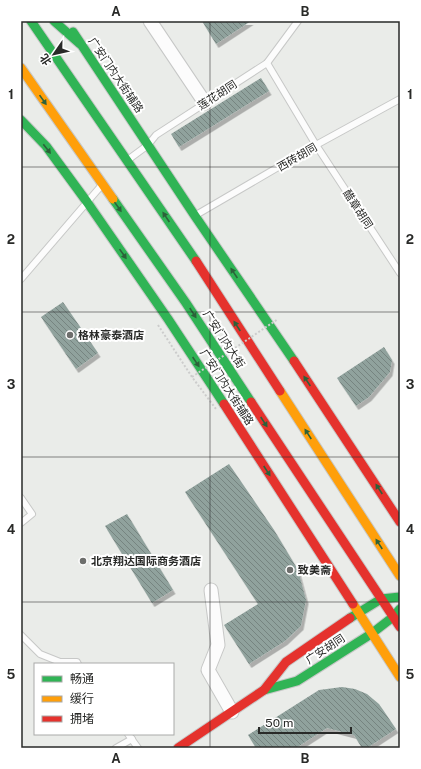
<svg xmlns="http://www.w3.org/2000/svg" width="421" height="769" font-family="'Public Sans','Noto Sans SC',sans-serif">
	<style>
		.building { fill: url(#building-back-hatch); filter: url(#shadow) }
		.lines { fill: none; stroke-linecap: round; stroke-linejoin: round }
		.lane-casing { stroke: #c7c8c7; stroke-width: 8 }
		.street-casing { stroke: #c7c8c7; stroke-width: 15 }
		.fast-casing { stroke: #c7c8c7; stroke-width: 11 }
		.slow-casing { stroke: #c7c8c7; stroke-width: 11 }
		.jam-casing { stroke: #c7c8c7; stroke-width: 11 }
		.lane { stroke: #fcfcfc; stroke-width: 6 }
		.street { stroke: #fcfcfc; stroke-width: 13 }
		.fast { stroke: #30b455; stroke-width: 9 }
		.slow { stroke: #ff9f0a; stroke-width: 9 }
		.jam { stroke: #e5322d; stroke-width: 9 }
		.path-bridge { stroke: #ccc; stroke-width: 2; stroke-dasharray: 2 2; stroke-linecap: butt }
		.oneway { fill: #2c613a }
		.grid { fill: none; stroke: #292a28; stroke-width: 1; stroke-opacity: 0.55 }
		.poi-dot { fill: #6d6e6c; stroke: #fff; stroke-width: 1.5 }
		.labels { text-anchor: middle; stroke-width: 4; stroke-linejoin: round; paint-order: stroke }
		.street-label { font-size: 11px; fill: #292a28; stroke: #fff }
		.poi-label { font-size: 11px; font-weight: bold; fill: #292a28; stroke: #fff; text-anchor: start }
		.neatline { fill: none; stroke: #292a28; stroke-width: 1.5 }
		.grid-label { font-size: 13px; text-anchor: middle; font-weight: bold; fill: #292a28 }
	</style>
	<defs>
		<pattern id="building-back-hatch" width="6" height="6" patternUnits="userSpaceOnUse"><rect width="6" height="6" fill="#90a29d"/><path d="M-1 5l2 2M0 0l6 6M5-1l2 2" fill="none" stroke="#768480"/></pattern>
		<filter id="shadow"><feDropShadow dx="2.5" dy="4" stdDeviation="0" flood-color="#0004"/></filter>
	</defs>
	<rect width="100%" height="100%" fill="#eaece9"/>
	<g class="building">
		<polygon points="202,21 251,21 216,44"/>
		<polygon points="261,78 269,91 179,147 171,134"/>
		<polygon points="63,302 98,353 76,369 41,317"/>
		<polygon points="384,347 392,360 390,372 369,397 356,406 337,378"/>
		<polygon points="229,464 274,530 298,570 306,600 301,626 285,641 249,664 224,625 258,604 185,492"/>
		<polygon points="127,514 173,590 152,603 105,526"/>
		<polygon points="342,687 355,689 367,694 379,704 396,729 367,748 362,748 354,735 327,728 296,748 256,748 248,735 319,690"/>
	</g>
	<g class="lines">
		<defs>
			<g id="lane">
				<polyline points="267,63 316,145 400,273"/>
				<polyline points="129,159 148,145 156,135 267,63 298,21"/>
				<polyline points="196,215 316,145 400,99"/>
				<polyline points="21,279 101,186"/>
				<polyline points="21,498 32,514 21,523"/>
				<polyline points="21,635 40,654 60,662 77,662 78,664"/>
				<polyline points="128,734 138,748"/>
				<polyline points="116,748 132,739"/>
			</g>
			<g id="street">
				<polyline points="150,21 205,103"/>
				<polyline points="211,590 218,645 208,670 232,712"/>
			</g>
			<g id="fast">
				<polyline points="31,21 196,261"/>
				<polyline points="54,21 80,44"/>
				<polyline points="73,32 195,216 294,361"/>
				<polyline points="21,120 46,146 87,202 168,319 224,404"/>
				<polyline points="113,199 186,303 251,402"/>
				<polyline points="350,618 381,599 400,597"/>
				<polyline points="264,690 297,681 371,634 393,617 400,609"/>
			</g>
			<g id="slow">
				<polyline points="21,68 113,199"/>
				<polyline points="280,391 400,576"/>
				<polyline points="353,604 400,677"/>
			</g>
			<g id="jam">
				<polyline points="196,261 280,391"/>
				<polyline points="294,361 400,522"/>
				<polyline points="251,402 400,627"/>
				<polyline points="224,404 353,604"/>
				<polyline points="178,748 264,690 286,662 350,618"/>
			</g>
		</defs>
		<use href="#lane" class="lane-casing"/>
		<use href="#street" class="street-casing"/>
		<use href="#fast" class="fast-casing"/>
		<use href="#slow" class="slow-casing"/>
		<use href="#jam" class="jam-casing"/>
		<use href="#lane" class="lane"/>
		<use href="#street" class="street"/>
		<use href="#fast" class="fast"/>
		<use href="#slow" class="slow"/>
		<use href="#jam" class="jam"/>
		<g class="path-bridge">
			<polyline points="158,325 192,377 216,409"/>
			<polyline points="192,377 278,319"/>
		</g>
	</g>
	<defs><path id="oneway-solid" d="M-6-.8H1V-3.2L6.5 0L1 3.2V.8H-6Z"/></defs>
	<g class="oneway">
		<use href="#oneway-solid" transform="translate(43 100) rotate(55)"/>
		<use href="#oneway-solid" transform="translate(47 149) rotate(52)"/>
		<use href="#oneway-solid" transform="translate(118 207) rotate(55)"/>
		<use href="#oneway-solid" transform="translate(166 217) rotate(-124)"/>
		<use href="#oneway-solid" transform="translate(123 254) rotate(55)"/>
		<use href="#oneway-solid" transform="translate(234 273) rotate(-124)"/>
		<use href="#oneway-solid" transform="translate(193 313) rotate(57)"/>
		<use href="#oneway-solid" transform="translate(237 326) rotate(-123)"/>
		<use href="#oneway-solid" transform="translate(196 362) rotate(56)"/>
		<use href="#oneway-solid" transform="translate(307 381) rotate(-124)"/>
		<use href="#oneway-solid" transform="translate(264 422) rotate(57)"/>
		<use href="#oneway-solid" transform="translate(308 434) rotate(-123)"/>
		<use href="#oneway-solid" transform="translate(267 471) rotate(57)"/>
		<use href="#oneway-solid" transform="translate(379 489) rotate(-123)"/>
		<use href="#oneway-solid" transform="translate(379 544) rotate(-123)"/>
	</g>
	<path class="grid" d="M210 21V748M21 167H400M21 312H400M21 457H400M21 602H400"/>
	<g class="poi-dot">
		<circle cx="70" cy="335" r="4"/>
		<circle cx="83" cy="561" r="4"/>
		<circle cx="290" cy="570" r="4"/>
	</g>
	<g class="labels">
		<g class="street-label">
			<text transform="translate(116 75) rotate(56)" y="4">广安门内大街辅路</text>
			<text transform="translate(217 95) rotate(-33)" y="4">莲花胡同</text>
			<text transform="translate(297 157) rotate(-30)" y="4">西砖胡同</text>
			<text transform="translate(358 209) rotate(57)" y="4">醋章胡同</text>
			<text transform="translate(224 339) rotate(57)" y="4">广安门内大街</text>
			<text transform="translate(227 387) rotate(57)" y="4">广安门内大街辅路</text>
			<text transform="translate(325 649) rotate(-33)" y="4">广安胡同</text>
		</g>
		<g class="poi-label">
			<text x="78" y="339">格林豪泰酒店</text>
			<text x="91" y="565">北京翔达国际商务酒店</text>
			<text x="298" y="574">致美斋</text>
		</g>
	</g>
	<rect width="421" height="769" fill="none" stroke="#ffffff" stroke-width="44"/>
	<rect x="34" y="663" width="140" height="72" fill="#ffffff" stroke="#a9aaa9"/>
	<rect x="42" y="676" width="20" height="6" fill="#30b455" stroke="#a9aaa9"/>
	<text x="70" y="683" font-size="12" fill="#292a28">畅通</text>
	<rect x="42" y="696" width="20" height="6" fill="#ff9f0a" stroke="#a9aaa9"/>
	<text x="70" y="703" font-size="12" fill="#292a28">缓行</text>
	<rect x="42" y="716" width="20" height="6" fill="#e5322d" stroke="#a9aaa9"/>
	<text x="70" y="723" font-size="12" fill="#292a28">拥堵</text>
	<g transform="translate(54 54) rotate(236)" stroke="#ffffff" stroke-width="3" paint-order="stroke">
	<path d="M0-3L7 15L0 10L-7 15Z" fill="#292a28"/>
	<text y="-6" font-size="11" font-weight="bold" text-anchor="middle" fill="#292a28">北</text>
	</g>
	<path d="M259 727v6h92v-6" fill="none" stroke="#292a28" stroke-width="2"/>
	<text x="265" y="727" font-size="12" fill="#292a28" stroke="#ffffff" stroke-width="3" paint-order="stroke">50 m</text>
	<rect x="22" y="22" width="377" height="725" class="neatline"/>
	<g class="grid-label">
		<text x="116" y="16">A</text>
		<text x="305" y="16">B</text>
		<text x="11" y="99">1</text>
		<text x="410" y="99">1</text>
		<text x="11" y="244">2</text>
		<text x="410" y="244">2</text>
		<text x="11" y="389">3</text>
		<text x="410" y="389">3</text>
		<text x="11" y="534">4</text>
		<text x="410" y="534">4</text>
		<text x="11" y="679">5</text>
		<text x="410" y="679">5</text>
		<text x="116" y="763">A</text>
		<text x="305" y="763">B</text>
	</g>
</svg>
